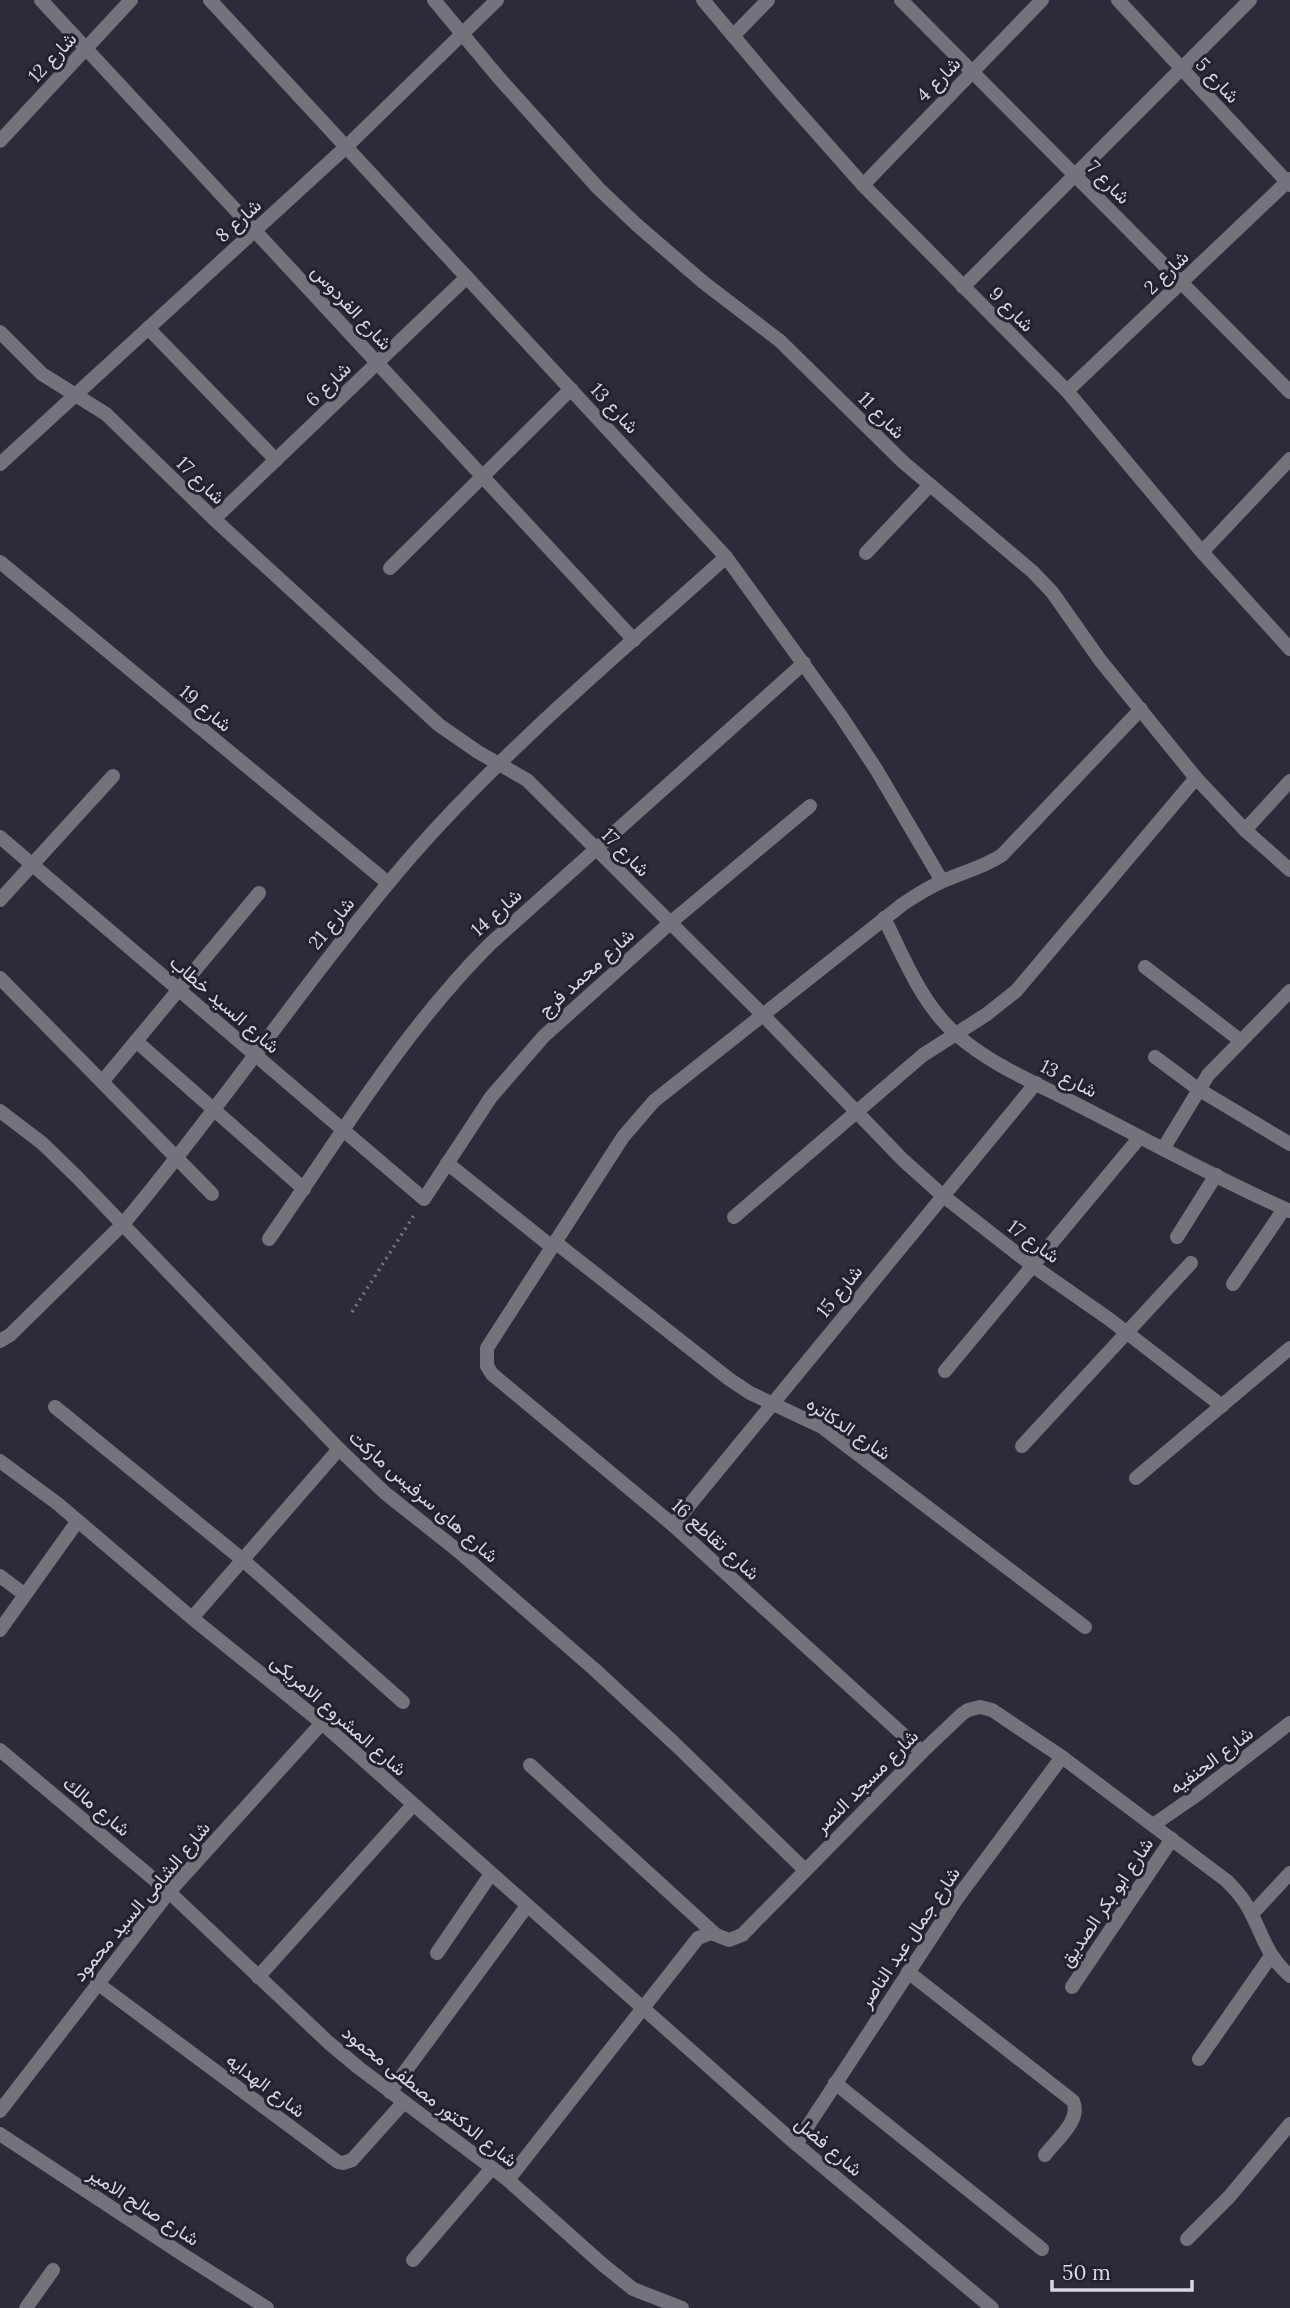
<svg xmlns="http://www.w3.org/2000/svg" width="1290" height="2308" font-family="Lora,Vazirmatn,serif">
	<style>
		.lines { fill: none; stroke-linecap: round; stroke-linejoin: round }
		.path { stroke: #787482; stroke-width: 3.5; stroke-dasharray: 2 5; stroke-linecap: butt }
		.minor { stroke: #74727b; stroke-width: 14 }
		.labels { text-anchor: middle; stroke-width: 6; stroke-linejoin: round; paint-order: stroke }
		.street-label { font-size: 19px; fill: #d8d6e0; stroke: #252030 }
	</style>
	<rect width="100%" height="100%" fill="#2f2a3a"/>
	<g class="lines">
		<polyline class="path" points="352,1312 416,1212"/>
		<g class="minor">
			<polyline points="41,0 634,640"/>
			<polyline points="210,0 726,557 841,716 876,769 942,881"/>
			<polyline points="434,0 499,78 598,188 637,225 703,282 780,341 903,462 1033,572 1052,592 1100,660 1196,778 1245,830 1290,870"/>
			<polyline points="703,0 778,89 863,185 1067,391 1202,552 1290,649"/>
			<polyline points="901,0 1290,392"/>
			<polyline points="1118,0 1290,185"/>
			<polyline points="733,36 768,0"/>
			<polyline points="0,141 131,0"/>
			<polyline points="863,185 1042,0"/>
			<polyline points="963,287 1250,0"/>
			<polyline points="148,328 276,460"/>
			<polyline points="0,332 42,374 106,414 214,519 439,725 478,752 527,780 763,1015 903,1160 942,1195 1033,1266 1109,1319 1222,1406"/>
			<polyline points="1067,391 1290,179"/>
			<polyline points="0,464 346,147 497,0"/>
			<polyline points="214,519 467,277"/>
			<polyline points="1202,552 1290,459"/>
			<polyline points="866,553 930,485"/>
			<polyline points="0,562 388,883"/>
			<polyline points="390,568 571,389"/>
			<polyline points="1245,830 1290,781"/>
			<polyline points="0,837 424,1199 491,1097 544,1036 670,923 810,806"/>
			<polyline points="0,900 113,776"/>
			<path d="M884 918C904 958 922 1005 957 1035 991 1065 1036 1083 1076 1104 1147 1140 1217 1179 1290 1211"/>
			<polyline points="1145,967 1241,1041"/>
			<polyline points="0,978 212,1194"/>
			<polyline points="136,1041 304,1189"/>
			<polyline points="1155,1057 1198,1089 1290,1144"/>
			<polyline points="102,1082 259,893"/>
			<polyline points="0,1111 42,1143 77,1177 339,1449 385,1493 457,1550 594,1669 674,1743 805,1870"/>
			<polyline points="1163,1149 1208,1075 1290,991"/>
			<polyline points="447,1163 552,1247"/>
			<polyline points="734,1217 923,1055 987,1014 1016,991 1196,778"/>
			<polyline points="1177,1237 1216,1175"/>
			<path d="M269 1239C339 1138 403 1031 490 944L804 663"/>
			<polyline points="555,1242 729,1379 750,1393 822,1427 1085,1627"/>
			<polyline points="1233,1284 1284,1209"/>
			<path d="M0 1341 10 1335 123 1224C224 1104 311 972 414 853 508 746 620 653 726 557"/>
			<polyline points="945,1371 1140,1137"/>
			<polyline points="55,1407 243,1560 403,1702"/>
			<polyline points="1022,1446 1191,1263"/>
			<polyline points="0,1461 58,1504 192,1618 322,1723 796,2144 992,2308"/>
			<polyline points="1136,1478 1290,1348"/>
			<polyline points="673,1525 1036,1083"/>
			<polyline points="0,1576 24,1594"/>
			<polyline points="192,1618 339,1449"/>
			<polyline points="0,1630 77,1522"/>
			<polyline points="0,1750 169,1892 329,2043 359,2068 508,2180 602,2264 633,2289 682,2308"/>
			<path d="M922 1752 673 1525 492 1374 487 1366V1348L623 1137 654 1101 903 904C915 896 927 888 941 882 962 872 983 868 1002 855L1141 709"/>
			<polyline points="530,1765 715,1934"/>
			<polyline points="1153,1825 1198,1794 1290,1723"/>
			<polyline points="1252,1914 1290,1873"/>
			<polyline points="437,1953 491,1874"/>
			<path d="M908 1972 1073 2101C1082 2120 1056 2140 1045 2155"/>
			<polyline points="258,1977 413,1805"/>
			<polyline points="97,1983 338,2162 343,2163 352,2160 404,2102"/>
			<polyline points="1072,1987 1172,1839"/>
			<polyline points="1199,2059 1271,1956"/>
			<polyline points="835,2083 1042,2249"/>
			<polyline points="390,2092 527,1906"/>
			<polyline points="0,2111 169,1892 322,1723"/>
			<polyline points="0,2134 185,2256 267,2308"/>
			<polyline points="796,2144 958,1897 1062,1757"/>
			<path d="M508 2180 698 1938 711 1933 729 1940 742 1935 922 1752 962 1714 968 1710 980 1707 992 1710 1062 1757 1227 1881C1237 1891 1245 1900 1251 1913 1264 1938 1267 1956 1290 1976"/>
			<polyline points="1187,2239 1229,2197 1290,2124"/>
			<polyline points="413,2260 492,2168"/>
			<polyline points="26,2308 53,2270"/>
		</g>
	</g>
	<g class="labels">
		<g class="street-label">
			<text transform="translate(52 57) rotate(-47)" y="7">شارع 12</text>
			<text transform="translate(938 79) rotate(-46)" y="7">شارع 4</text>
			<text transform="translate(1218 80) rotate(47)" y="7">شارع 5</text>
			<text transform="translate(1109 182) rotate(45)" y="7">شارع 7</text>
			<text transform="translate(238 220) rotate(-42)" y="7">شارع 8</text>
			<text transform="translate(1166 272) rotate(-44)" y="7">شارع 2</text>
			<text transform="translate(352 307) rotate(47)" y="7">شارع الفردوس</text>
			<text transform="translate(1012 309) rotate(45)" y="7">شارع 9</text>
			<text transform="translate(328 384) rotate(-44)" y="7">شارع 6</text>
			<text transform="translate(615 408) rotate(47)" y="7">شارع 13</text>
			<text transform="translate(882 415) rotate(45)" y="7">شارع 11</text>
			<text transform="translate(201 480) rotate(44)" y="7">شارع 17</text>
			<text transform="translate(206 708) rotate(40)" y="7">شارع 19</text>
			<text transform="translate(626 852) rotate(45)" y="7">شارع 17</text>
			<text transform="translate(496 912) rotate(-42)" y="7">شارع 14</text>
			<text transform="translate(331 923) rotate(-51)" y="7">شارع 21</text>
			<text transform="translate(586 972) rotate(-42)" y="7">شارع محمد فرج</text>
			<text transform="translate(225 1004) rotate(41)" y="7">شارع السيد خطاب</text>
			<text transform="translate(1069 1078) rotate(27)" y="7">شارع 13</text>
			<text transform="translate(1034 1241) rotate(36)" y="7">شارع 17</text>
			<text transform="translate(839 1291) rotate(-51)" y="7">شارع 15</text>
			<text transform="translate(849 1428) rotate(34)" y="7">شارع الدكاتره</text>
			<text transform="translate(424 1496) rotate(41)" y="7">شارع هاى سرفيس ماركت</text>
			<text transform="translate(716 1539) rotate(42)" y="7">شارع تقاطع 16</text>
			<text transform="translate(339 1715) rotate(41)" y="7">شارع المشروع الامريكى</text>
			<text transform="translate(1211 1760) rotate(-37)" y="7">شارع الحنفيه</text>
			<text transform="translate(866 1781) rotate(-45)" y="7">شارع مسجد النصر</text>
			<text transform="translate(97 1806) rotate(40)" y="7">شارع مالك</text>
			<text transform="translate(141 1901) rotate(-50)" y="7">شارع الشامى السيد محمود</text>
			<text transform="translate(1106 1902) rotate(-56)" y="7">شارع ابو بكر الصديق</text>
			<text transform="translate(909 1937) rotate(-56)" y="7">شارع جمال عبد الناصر</text>
			<text transform="translate(266 2085) rotate(37)" y="7">شارع الهدايه</text>
			<text transform="translate(430 2096) rotate(38)" y="7">شارع الدكتور مصطفى محمود</text>
			<text transform="translate(829 2146) rotate(40)" y="7">شارع فضل</text>
			<text transform="translate(144 2206) rotate(33)" y="7">شارع صالح الامير</text>
		</g>
	</g>
	<path d="M1052 2280v10h140v-10" fill="none" stroke="#d8d6e0" stroke-width="3.5"/>
	<text x="1062" y="2280" font-size="21" fill="#d8d6e0" stroke="#252030" stroke-width="5" paint-order="stroke">50 m</text>
</svg>
